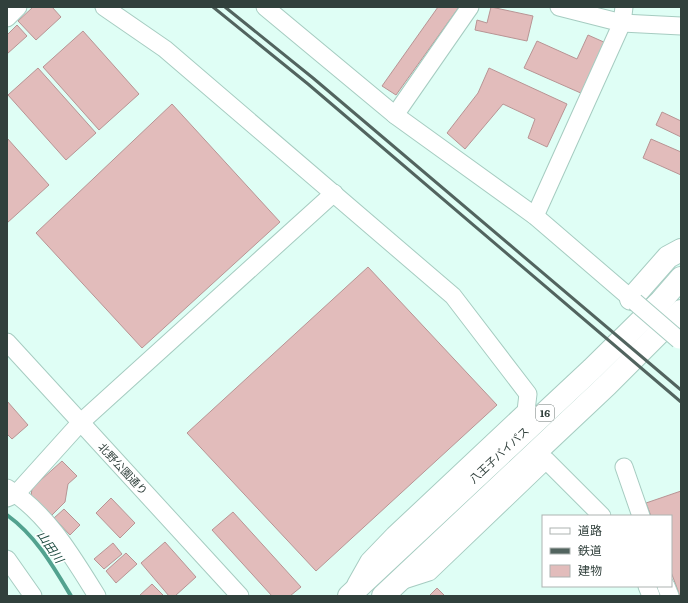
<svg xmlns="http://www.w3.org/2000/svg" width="688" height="603" font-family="Literata,'Noto Sans JP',serif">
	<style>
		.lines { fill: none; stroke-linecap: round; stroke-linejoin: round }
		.stream { stroke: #52a28f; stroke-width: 4 }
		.building { fill: #e2bcbb; stroke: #b89494 }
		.minor-casing { stroke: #a6ccc1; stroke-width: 19 }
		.highway-casing { stroke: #a6ccc1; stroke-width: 24 }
		.minor { stroke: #fff; stroke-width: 17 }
		.highway { stroke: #fff; stroke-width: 22 }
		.rail { stroke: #52645f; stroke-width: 3 }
		.minor-bridge-casing { stroke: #a6ccc1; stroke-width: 19; stroke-linecap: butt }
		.minor-bridge { stroke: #fff; stroke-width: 17 }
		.labels { text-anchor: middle; stroke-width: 3; stroke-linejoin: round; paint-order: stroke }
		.shield { fill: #fff; stroke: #6f7976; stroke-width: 1 }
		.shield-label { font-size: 10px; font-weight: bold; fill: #31403c }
		.street-label { font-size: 11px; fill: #31403c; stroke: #fff }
		.water-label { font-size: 12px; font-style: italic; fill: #1a4a3f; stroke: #fff }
	</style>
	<rect width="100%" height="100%" fill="#dffef5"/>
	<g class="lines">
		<path class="stream" d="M7 515C36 536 53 566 71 596"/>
	</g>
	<g class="building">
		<polygon points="33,7 52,7 61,17 36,40 18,21"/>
		<polygon points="438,7 459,7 396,95 382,86"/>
		<polygon points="491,7 533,16 527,41 475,30 477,20 487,23"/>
		<polygon points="17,25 27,36 7,54 7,35"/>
		<polygon points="83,31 139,94 99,130 43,67"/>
		<polygon points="588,35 606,43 583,94 524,68 537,41 577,59"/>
		<polygon points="38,68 96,133 66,160 8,95"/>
		<polygon points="489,68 567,104 547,147 528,138 535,119 503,104 465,149 447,133 478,93"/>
		<polygon points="172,104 280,222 142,348 36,233"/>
		<polygon points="662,112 681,121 681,137 656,125"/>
		<polygon points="7,138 49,185 7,223"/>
		<polygon points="651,139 681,152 681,175 643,158"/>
		<polygon points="368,267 497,405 316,571 187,433"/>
		<polygon points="7,401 28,425 12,439 7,434"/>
		<polygon points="62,461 77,476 68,484 65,502 50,517 31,497 32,488"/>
		<polygon points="681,491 681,596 680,596 671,572 671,516 651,516 646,503"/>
		<polygon points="111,498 135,523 120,538 96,513"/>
		<polygon points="64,509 80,525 70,535 54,518"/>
		<polygon points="233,512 301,587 290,596 272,596 212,530"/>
		<polygon points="165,542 196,577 175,596 169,596 141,563"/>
		<polygon points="113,543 122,554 104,569 94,559"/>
		<polygon points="126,553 137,564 116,583 106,571"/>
		<polygon points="152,584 164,596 139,596"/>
		<polygon points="437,588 445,596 429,596"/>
	</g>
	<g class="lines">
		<defs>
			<g id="minor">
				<polyline points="104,7 165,49 453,296 528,394 526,411 394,535 369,561 356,584"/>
				<polyline points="265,7 395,115 535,216 635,302"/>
				<polyline points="559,7 622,23 681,26"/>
				<polyline points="7,18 18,7"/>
				<polyline points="395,115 470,7"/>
				<polyline points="535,216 622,23 624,7"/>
				<polyline points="7,342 240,596"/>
				<polyline points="624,467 641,516"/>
				<path d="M7 488C48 514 72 556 97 596"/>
				<polyline points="7,498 16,494 80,423 334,193"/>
				<polyline points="7,559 33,596"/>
				<polyline points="401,581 429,572 546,460 602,516"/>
				<polyline points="647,586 651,596"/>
				<polyline points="666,586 670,596"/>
			</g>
			<g id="highway">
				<polyline points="631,299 668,257 681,250"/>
				<polyline points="349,596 592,369 661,301 681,278"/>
				<polyline points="383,596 607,385 681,311"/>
			</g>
		</defs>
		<use href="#minor" class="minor-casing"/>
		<use href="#highway" class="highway-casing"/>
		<use href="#minor" class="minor"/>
		<use href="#highway" class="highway"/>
		<g class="rail">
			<polyline points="213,7 308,84 681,402"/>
			<polyline points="225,7 313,78 681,390"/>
		</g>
		<defs>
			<polyline id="minor-bridge" points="635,302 679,340"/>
		</defs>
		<use href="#minor-bridge" class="minor-bridge-casing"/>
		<use href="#minor-bridge" class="minor-bridge"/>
	</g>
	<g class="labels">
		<rect class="shield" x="536" y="405" width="18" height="16" rx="3"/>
		<g class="shield-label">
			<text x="545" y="417">16</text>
		</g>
		<g class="street-label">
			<text transform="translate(499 455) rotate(-43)" y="4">八王子バイパス</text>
			<text transform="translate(123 469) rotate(47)" y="4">北野公園通り</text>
		</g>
		<g class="water-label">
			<text transform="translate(50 547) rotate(55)" y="4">山田川</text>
		</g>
	</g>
	<rect width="688" height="603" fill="none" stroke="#31403c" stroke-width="16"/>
	<rect x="542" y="515" width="130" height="72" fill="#ffffff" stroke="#adb3b1"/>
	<rect x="550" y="528" width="20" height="6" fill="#ffffff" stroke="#adb3b1"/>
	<text x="578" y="535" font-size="12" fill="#31403c">道路</text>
	<rect x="550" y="548" width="20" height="6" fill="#52645f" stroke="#adb3b1"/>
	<text x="578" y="555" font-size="12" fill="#31403c">鉄道</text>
	<rect x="550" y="565" width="20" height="12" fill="#e2bcbb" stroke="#adb3b1"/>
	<text x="578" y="575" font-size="12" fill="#31403c">建物</text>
</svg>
